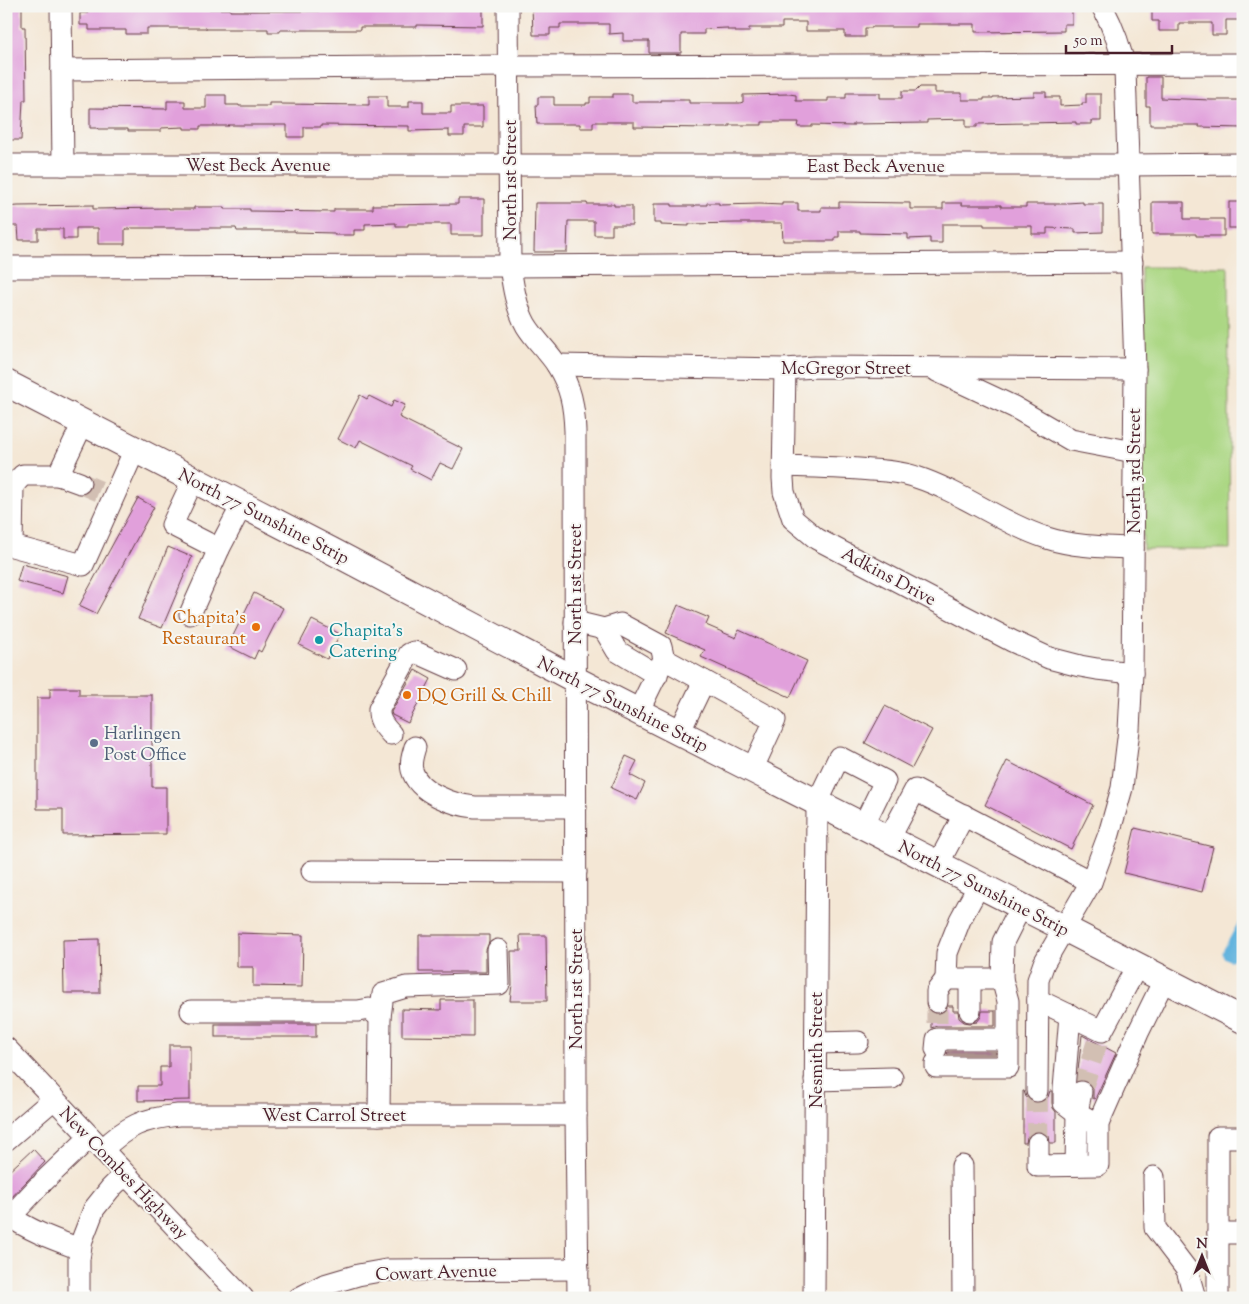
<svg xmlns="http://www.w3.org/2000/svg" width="1249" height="1304" font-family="'Sorts Mill Goudy',serif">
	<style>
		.green { fill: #abd783; stroke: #7a7b57 }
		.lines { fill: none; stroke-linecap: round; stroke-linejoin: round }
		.canal { stroke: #63b4de; stroke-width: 15 }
		.building { fill: #e1a0db }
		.minor-tunnel { stroke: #d2bfb3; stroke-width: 21; stroke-dasharray: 21 11; stroke-linecap: butt }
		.minor-casing { stroke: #643d44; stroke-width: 23 }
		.major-casing { stroke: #643d44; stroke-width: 28 }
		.minor { stroke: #fff; stroke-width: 21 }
		.major { stroke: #fff; stroke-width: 26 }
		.food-dot { fill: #e8710a; stroke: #f6f6f2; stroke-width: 2 }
		.culture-dot { fill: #0f9aa8; stroke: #f6f6f2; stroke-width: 2 }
		.service-dot { fill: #5c6f8a; stroke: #f6f6f2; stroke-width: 2 }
		.labels { text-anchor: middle; stroke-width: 4; stroke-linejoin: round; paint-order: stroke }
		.street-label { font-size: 18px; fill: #4a1f2b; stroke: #f6f6f2 }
		.food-label { font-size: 18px; fill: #c56008; stroke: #f6f6f2; text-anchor: end }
		.culture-label { font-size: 18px; fill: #0d838f; stroke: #f6f6f2; text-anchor: start }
		.service-label { font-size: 18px; fill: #4e5e75; stroke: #f6f6f2; text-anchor: start }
	</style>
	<rect width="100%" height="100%" fill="#f6f6f2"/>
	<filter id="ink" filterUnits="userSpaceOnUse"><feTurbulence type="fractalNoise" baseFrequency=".02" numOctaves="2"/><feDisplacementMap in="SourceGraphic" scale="10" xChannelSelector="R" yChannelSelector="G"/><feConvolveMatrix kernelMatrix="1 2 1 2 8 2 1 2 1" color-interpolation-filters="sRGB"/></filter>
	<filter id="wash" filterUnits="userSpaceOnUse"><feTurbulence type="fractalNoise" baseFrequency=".0096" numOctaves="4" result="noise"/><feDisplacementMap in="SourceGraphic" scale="20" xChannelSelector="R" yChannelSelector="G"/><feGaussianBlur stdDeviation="1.12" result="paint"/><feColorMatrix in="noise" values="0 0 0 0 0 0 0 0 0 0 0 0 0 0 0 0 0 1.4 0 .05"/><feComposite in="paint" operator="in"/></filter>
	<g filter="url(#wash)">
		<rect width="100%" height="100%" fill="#f4e7d5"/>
		<polygon class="green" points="1141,267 1228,267 1230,549 1143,549"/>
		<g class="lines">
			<polyline class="canal" points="1230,953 1243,929"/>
		</g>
		<g id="blocks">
			<g class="building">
				<polygon points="6,6 22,6 22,27 25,27 26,100 23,100 21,140 6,140 6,107 8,107"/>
				<polygon points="126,6 159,6 159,9 230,9 230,11 327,11 327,10 335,10 335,6 349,6 349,8 385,8 385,6 483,6 483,26 417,25 417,27 360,27 360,30 280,30 280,32 268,32 268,29 206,29 206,28 147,28 147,34 126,34 126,30 89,30 89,25 80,25 80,13 88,13 88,9 126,9"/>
				<polygon points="532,6 680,6 680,9 704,9 704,6 837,6 837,9 861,9 861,6 1072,6 1072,24 1064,24 1064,31 975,32 975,24 917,24 917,27 872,27 872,28 865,28 865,37 845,37 845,31 806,31 806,22 782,22 782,28 749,28 749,32 735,32 735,30 727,30 727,28 704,29 704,34 681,34 681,53 649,53 649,41 623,41 623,33 609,34 609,24 560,24 560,28 550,28 550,35 533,35"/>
				<polygon points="1152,6 1243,6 1243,20 1226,20 1226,35 1212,35 1212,23 1179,23 1179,31 1159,31 1159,21 1152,21"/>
				<polygon points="1146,77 1161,77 1161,98 1211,100 1243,100 1243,128 1199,127 1199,125 1150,125 1150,106 1146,106"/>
				<polygon points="920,87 935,87 935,93 962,93 962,100 984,100 984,98 993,98 993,97 1034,96 1034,92 1046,92 1046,97 1060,97 1060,106 1082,105 1082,103 1086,103 1086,94 1101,94 1101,121 1092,121 1092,124 1076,124 1076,122 977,124 977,127 966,127 966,119 927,120 927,123 853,124 853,126 812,125 812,127 798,127 799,122 762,122 762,125 729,125 729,127 712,127 712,128 634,127 634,122 593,122 593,128 580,128 580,124 537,124 536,105 538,105 538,97 554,97 554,105 586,105 586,103 590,103 590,97 613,97 613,94 632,94 632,102 661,102 661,100 689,100 689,103 740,103 743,102 743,95 789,94 796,95 796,101 828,101 828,98 846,98 846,93 880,93 880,98 902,98 902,91 916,91"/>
				<polygon points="206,95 226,95 226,105 239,105 239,106 269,106 269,103 281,103 281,104 369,105 369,96 387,96 387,107 409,107 409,101 423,101 423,113 451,113 451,106 483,106 483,127 464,127 464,136 449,136 449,130 409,131 409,126 321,125 321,127 304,127 304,137 287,137 287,125 228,125 229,126 200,126 200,129 184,129 184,127 161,128 161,131 128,131 128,129 98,129 97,128 90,128 90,108 167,109 167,101 185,101 185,108 206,108"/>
				<polygon points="458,199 484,199 484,235 451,235 451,224 408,224 408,226 396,226 396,223 365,224 365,230 354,230 354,235 334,235 334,233 295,232 295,231 237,231 236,228 131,228 131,229 125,229 125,244 98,244 98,228 76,228 76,239 63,239 63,229 38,229 38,240 19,240 18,226 6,226 6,207 18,206 93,205 93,209 169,208 169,209 194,209 194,207 224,207 224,209 250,209 250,211 334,212 334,209 373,209 373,205 458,204"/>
				<polygon points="839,202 910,203 910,209 943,209 943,203 962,203 962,205 1001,205 1001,207 1026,207 1026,204 1067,204 1067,203 1083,202 1083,204 1103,204 1103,232 1075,233 1075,229 1047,228 1047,234 1032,234 1032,226 984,226 984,224 942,224 942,243 930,243 930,238 908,239 908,234 860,233 860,231 839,231 839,237 835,237 835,241 783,241 782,223 736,223 689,224 689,226 661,225 661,223 654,223 654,204 672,204 672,206 695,206 695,205 707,205 707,203 719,203 719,205 760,204 782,205 782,203 798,203 798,211 821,211 821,207 839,207"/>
				<polygon points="1152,202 1184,202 1184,219 1224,219 1224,236 1196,236 1196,234 1152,234"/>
				<rect x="1229" y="202" width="14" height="26"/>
				<polygon points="535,203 587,203 587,204 614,204 614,206 632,206 632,225 612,225 612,235 594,235 594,221 568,221 567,252 534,252"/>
				<polygon points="360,395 367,399 369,396 391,407 394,400 405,405 399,417 463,449 453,469 440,463 431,480 410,469 412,466 360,440 356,448 338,439"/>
				<polygon points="138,498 154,507 96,614 79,606"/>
				<polygon points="168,547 192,557 162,628 138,619"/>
				<polygon points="22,564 68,576 63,593 17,581"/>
				<polygon points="254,593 283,608 261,652 258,650 254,659 228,646"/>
				<polygon points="678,605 709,618 706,625 736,638 739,630 807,661 790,697 701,657 705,650 666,633"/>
				<polygon points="312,620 340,634 327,659 299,645"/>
				<polygon points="415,670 431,679 408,723 392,715 391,712"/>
				<polygon points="50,688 79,688 79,695 152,695 152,787 166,787 166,834 63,835 63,809 37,809 37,698 50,698"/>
				<polygon points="885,706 932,730 912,768 865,743"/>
				<polygon points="626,756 637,761 630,775 645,783 637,800 611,788"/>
				<polygon points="1007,761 1093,805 1071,849 985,805"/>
				<polygon points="1135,828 1213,847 1202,892 1124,873"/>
				<polygon points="237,933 303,935 302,987 253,986 253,967 237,967"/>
				<polygon points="419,935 489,935 489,942 486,950 486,972 419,972"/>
				<polygon points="520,935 546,935 547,1001 510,1001 512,984 511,951 521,951"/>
				<polygon points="99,939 100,993 64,993 63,940"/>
				<polygon points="441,1000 473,1000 473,1037 402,1036 402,1009 441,1010"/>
				<polygon points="948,1006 953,1006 953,1011 958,1011 959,1018 964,1022 970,1023 977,1022 981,1017 982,1011 995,1011 995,1026 937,1026 931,1028 931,1013 937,1014 943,1013"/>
				<rect x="215" y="1024" width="101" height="13"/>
				<polygon points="1082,1035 1116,1053 1095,1099 1093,1098 1093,1088 1089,1083 1084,1080 1077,1080"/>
				<polygon points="169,1045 190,1045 190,1100 138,1101 138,1086 160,1086 160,1067 169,1067"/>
				<polygon points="948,1052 996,1052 996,1054 947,1054"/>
				<polygon points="1023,1091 1024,1091 1026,1097 1030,1101 1037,1103 1044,1102 1048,1097 1050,1091 1052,1091 1052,1103 1053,1108 1056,1112 1056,1143 1050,1143 1049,1136 1044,1132 1038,1131 1031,1132 1027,1137 1026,1143 1023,1143"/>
				<polygon points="33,1149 45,1162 9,1200 6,1197 6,1174"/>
			</g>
		</g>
	</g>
	<g filter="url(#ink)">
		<use href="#blocks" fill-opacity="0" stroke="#643d44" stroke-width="1"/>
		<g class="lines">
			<g class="minor-tunnel">
				<polyline points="80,483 99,491"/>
				<polyline points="937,1002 937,1029"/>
				<polyline points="1037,1091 1038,1143"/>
				<polyline points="1081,1092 1097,1043"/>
			</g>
			<defs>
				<g id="minor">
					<polyline points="61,6 63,165"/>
					<path d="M508 6 510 266C513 287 516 307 526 325 535 340 548 351 557 365 571 388 574 405 575 431L576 1115 578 1298"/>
					<polyline points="62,70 509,66 1243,64"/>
					<polyline points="6,165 1129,165 1243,164"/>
					<polyline points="6,267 510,266 1132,262"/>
					<polyline points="557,365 785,369 815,367 1135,369"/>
					<polyline points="785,369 783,478 784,492 793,519 817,539 1012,641 1049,658 1080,666 1097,669 1132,673"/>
					<polyline points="937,371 1014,407 1071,440 1134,452"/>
					<polyline points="83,423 58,475 23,475 18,480 13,486 12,546 83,565 135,449"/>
					<path d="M783 466C812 467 842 467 871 470 886 471 902 472 916 477 962 492 1001 523 1047 538 1074 547 1105 547 1133 548"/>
					<polyline points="58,475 80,483"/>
					<polyline points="219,549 242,505"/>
					<polyline points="190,614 219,549 172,525 193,480"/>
					<polyline points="575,622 604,629 620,624 661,646 664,659 638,712"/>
					<polyline points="604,629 617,651 657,675"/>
					<polyline points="664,659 775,720 752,770"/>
					<polyline points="679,733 704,681"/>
					<path d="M391 734C384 726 378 720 379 709L409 654 414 652 420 654 456 670"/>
					<path d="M415 747C413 754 410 762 412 770 418 793 454 805 475 807H576"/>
					<polyline points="889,839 915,790 1091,882"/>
					<polyline points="938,864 964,815"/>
					<polyline points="312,871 576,872"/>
					<polyline points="979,885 960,920 947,953 946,979 1002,979 1003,942 1021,906"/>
					<polyline points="1038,1000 1102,1031 1137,966"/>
					<polyline points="937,1002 937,991 946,979"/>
					<polyline points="191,1011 358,1011 369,1009 380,1017"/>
					<polyline points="970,1011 970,980"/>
					<polyline points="1070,1015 1064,1089 1064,1103 1077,1113 1098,1124"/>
					<polyline points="816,1043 858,1042"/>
					<polyline points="6,1048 243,1298"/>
					<polyline points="936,1049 937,1039 1008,1039 1008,1001 1002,979"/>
					<polyline points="936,1063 936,1067 1008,1067 1008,1039"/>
					<polyline points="815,1080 892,1078"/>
					<path d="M1037 1091 1038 980 1044 963 1091 882 1109 834 1122 788 1129 730 1132 673 1135 369 1125 70C1121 47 1113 27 1102 6"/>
					<polyline points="379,1115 380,1017 383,994 406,987 499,984 498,950"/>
					<polyline points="6,1140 54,1099"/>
					<polyline points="1038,1143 1038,1166 1098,1165 1098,1124 1138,1033 1164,980"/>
					<path d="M102 1150C128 1125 143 1119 178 1115H576"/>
					<polyline points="1076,1165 1077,1113 1081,1092"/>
					<polyline points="962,1166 963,1298"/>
					<polyline points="1154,1177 1155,1228 1187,1270 1195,1298"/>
					<polyline points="44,1181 90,1137"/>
					<path d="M6 1214C30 1231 53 1239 80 1249"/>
					<polyline points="10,1217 38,1187"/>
					<polyline points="1218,1233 1243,1233"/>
					<polyline points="79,1298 79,1259 82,1240 94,1209 110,1189 118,1181 128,1177"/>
					<polyline points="299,1298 324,1285 358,1275 386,1270 578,1269"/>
					<polyline points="814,1298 817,803 839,757 885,781 863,826"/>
					<polyline points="1218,1298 1218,1137 1243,1137"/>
				</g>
				<polyline id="major" points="6,383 332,551 576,680 1064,928 1243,1020"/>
			</defs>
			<use href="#minor" class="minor-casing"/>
			<use href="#major" class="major-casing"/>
			<use href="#minor" class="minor"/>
			<use href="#major" class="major"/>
		</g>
	</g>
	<g class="food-dot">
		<circle cx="256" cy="627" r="5"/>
		<circle cx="407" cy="695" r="5"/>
	</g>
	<circle class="culture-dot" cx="319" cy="640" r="5"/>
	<circle class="service-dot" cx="94" cy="743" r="5"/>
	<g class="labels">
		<g class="street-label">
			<text x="258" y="171">West Beck Avenue</text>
			<text x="876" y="172">East Beck Avenue</text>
			<text transform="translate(510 180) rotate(-90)" y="6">North 1st Street</text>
			<text x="846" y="374">McGregor Street</text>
			<text transform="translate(1134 471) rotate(-90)" y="6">North 3rd Street</text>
			<text transform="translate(264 516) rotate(27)" y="6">North 77 Sunshine Strip</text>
			<text transform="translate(889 576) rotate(28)" y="6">Adkins Drive</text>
			<text transform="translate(575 584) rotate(-90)" y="6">North 1st Street</text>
			<text transform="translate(623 704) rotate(27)" y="6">North 77 Sunshine Strip</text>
			<text transform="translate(984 888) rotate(27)" y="6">North 77 Sunshine Strip</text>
			<text transform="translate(576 989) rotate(-90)" y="6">North 1st Street</text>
			<text transform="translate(816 1050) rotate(-90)" y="6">Nesmith Street</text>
			<text x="334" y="1121">West Carrol Street</text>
			<text transform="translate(124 1173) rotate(46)" y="6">New Combes Highway</text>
			<text transform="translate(436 1272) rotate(-2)" y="6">Cowart Avenue</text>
		</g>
		<g class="food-label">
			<text x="246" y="623">Chapita's<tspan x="246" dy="21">Restaurant</tspan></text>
			<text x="417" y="701" text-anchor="start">DQ Grill &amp; Chill</text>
		</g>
		<g class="culture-label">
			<text x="329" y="636">Chapita's<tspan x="329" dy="21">Catering</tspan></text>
		</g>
		<g class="service-label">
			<text x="104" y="739">Harlingen<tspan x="104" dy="21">Post Office</tspan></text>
		</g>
	</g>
	<rect width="1249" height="1304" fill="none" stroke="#f6f6f2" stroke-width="25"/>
	<g transform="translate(1202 1256)" stroke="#f6f6f2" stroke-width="4" paint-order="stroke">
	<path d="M0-4L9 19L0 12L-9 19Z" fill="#4a1f2b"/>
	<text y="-8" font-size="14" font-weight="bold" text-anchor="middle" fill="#4a1f2b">N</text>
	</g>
	<path d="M1066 45v8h106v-8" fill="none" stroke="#4a1f2b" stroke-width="2.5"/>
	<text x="1074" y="45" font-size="15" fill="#4a1f2b" stroke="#f6f6f2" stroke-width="4" paint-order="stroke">50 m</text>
</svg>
